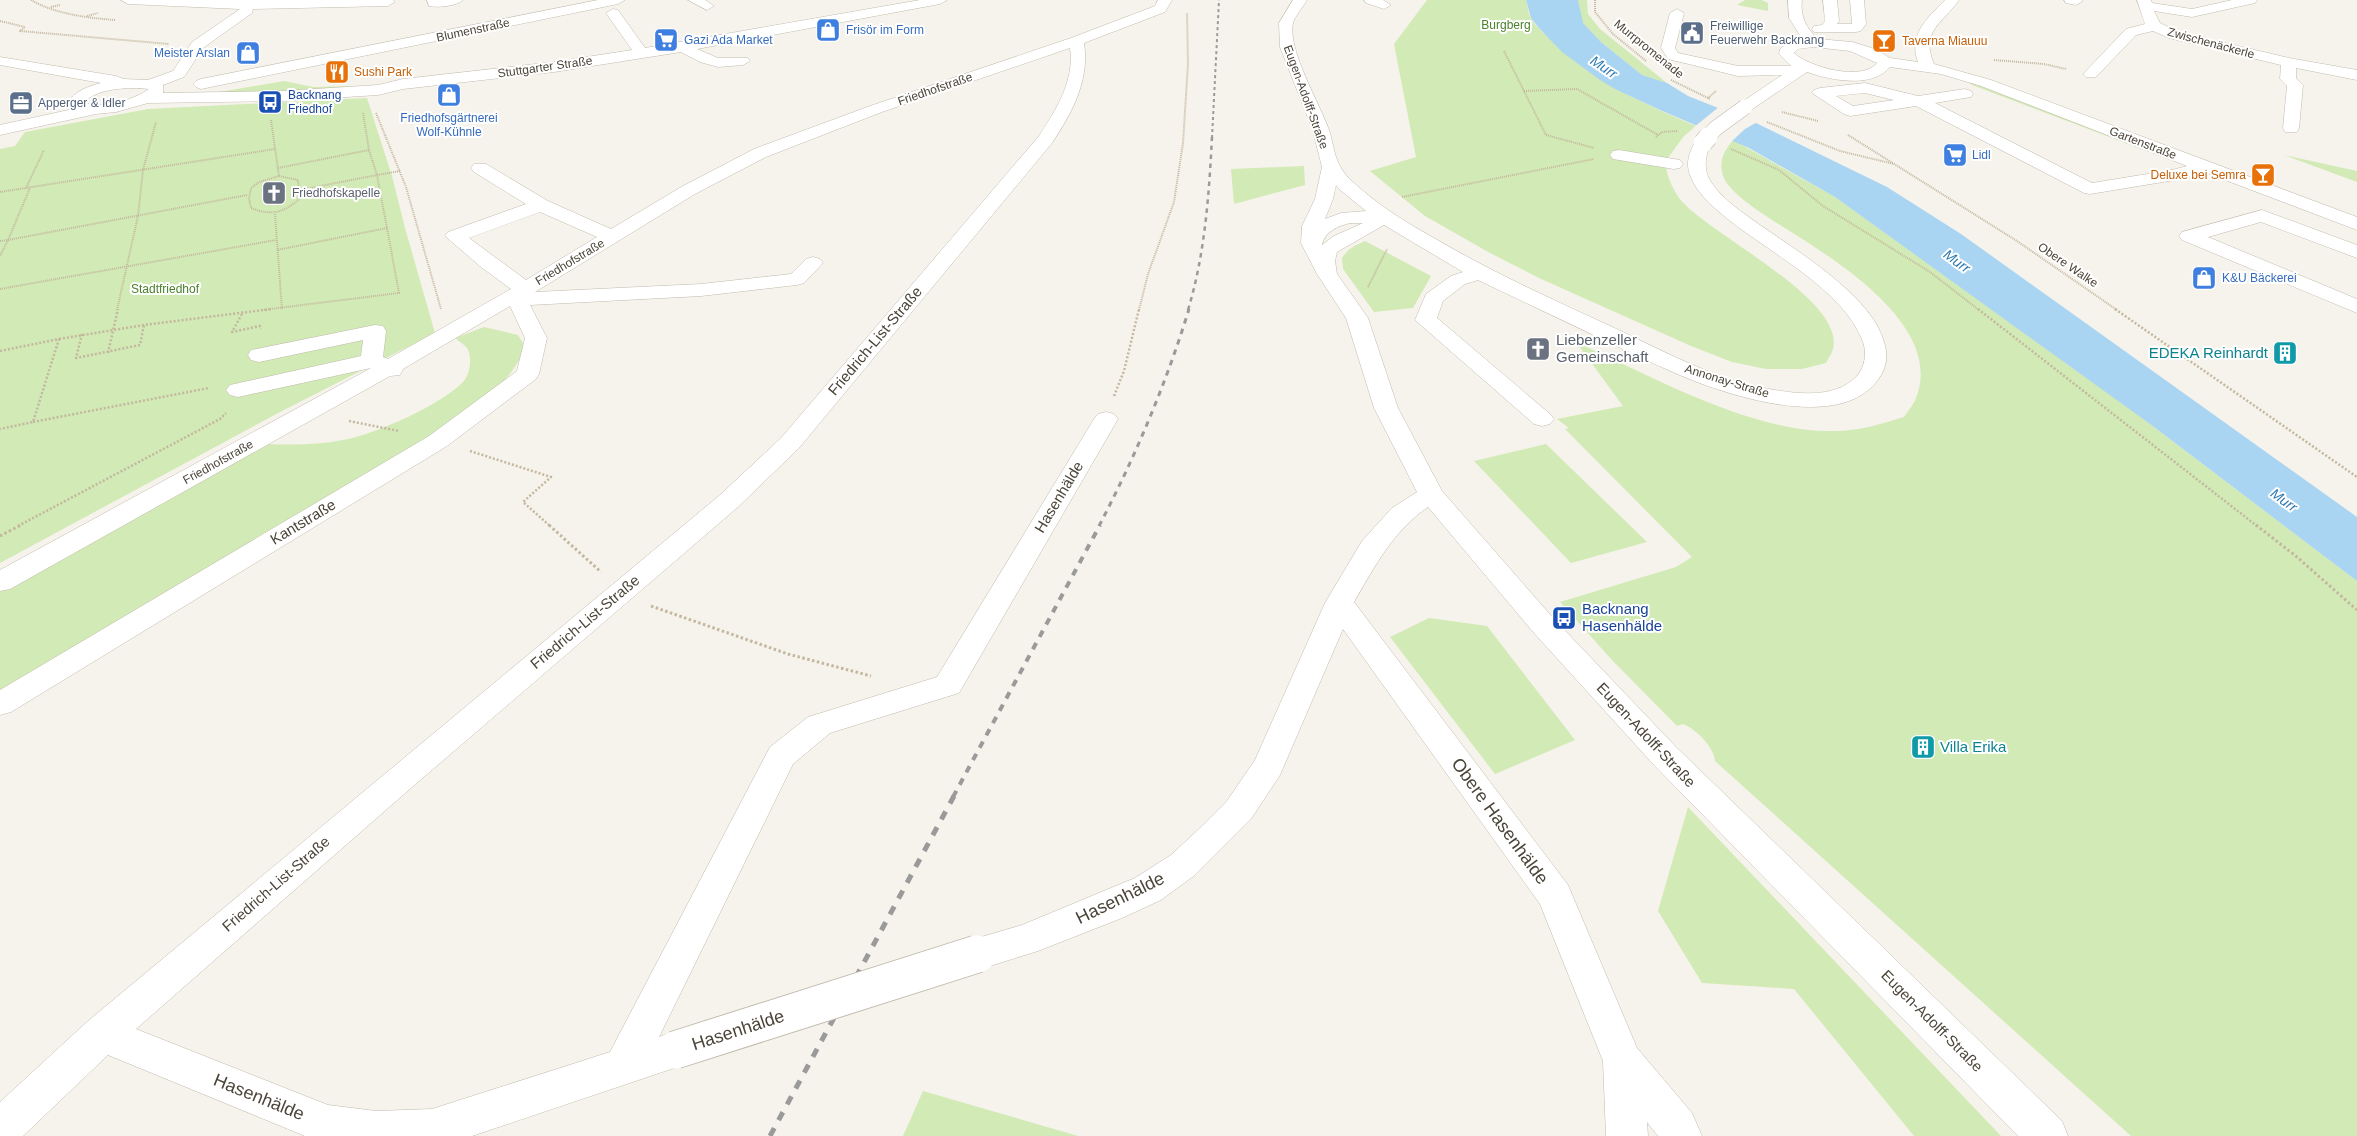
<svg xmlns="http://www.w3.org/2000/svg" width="2357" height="1136" font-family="Arial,sans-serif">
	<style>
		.green { fill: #d2eab5 }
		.water { fill: #a9d4f2 }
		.pier { fill: #f6f3ec }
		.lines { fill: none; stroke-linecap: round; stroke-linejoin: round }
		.minor-casing { stroke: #c2bbae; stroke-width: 1 }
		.path-far2 { stroke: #c4b79f; stroke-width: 2; stroke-dasharray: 1 1; stroke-linecap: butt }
		.path-far1 { stroke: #c4b79f; stroke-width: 2.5; stroke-dasharray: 2 2; stroke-linecap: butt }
		.path { stroke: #c4b79f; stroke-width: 3; stroke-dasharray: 2.5 2.5; stroke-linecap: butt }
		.minor { fill: #fff; fill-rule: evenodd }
		.rail-far4 { stroke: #9a9a9a; stroke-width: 2; stroke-dasharray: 3 3; stroke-linecap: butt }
		.rail-far3 { stroke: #9a9a9a; stroke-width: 2.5; stroke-dasharray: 4.5 4.5; stroke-linecap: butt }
		.rail-far2 { stroke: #9a9a9a; stroke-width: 3; stroke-dasharray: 5.5 5.5; stroke-linecap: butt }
		.rail-far1 { stroke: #9a9a9a; stroke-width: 4; stroke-dasharray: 7 7; stroke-linecap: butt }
		.rail { stroke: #9a9a9a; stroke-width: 5; stroke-dasharray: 9 9; stroke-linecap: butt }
		.minor-bridge-far2-casing { stroke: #c2bbae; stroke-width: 16; stroke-linecap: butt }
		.minor-bridge-far1-casing { stroke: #c2bbae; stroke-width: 20; stroke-linecap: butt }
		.minor-bridge-casing { stroke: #c2bbae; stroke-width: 39; stroke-linecap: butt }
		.minor-bridge-far2 { stroke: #fff; stroke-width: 15 }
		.minor-bridge-far1 { stroke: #fff; stroke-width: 19 }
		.minor-bridge { stroke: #fff; stroke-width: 37 }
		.labels { text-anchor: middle; stroke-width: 4; stroke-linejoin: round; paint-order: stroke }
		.far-park-label { font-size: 12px; fill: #4a7f2a; stroke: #fff }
		.far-service-label { font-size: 12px; fill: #4e5e75; stroke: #fff; text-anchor: start }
		.far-street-label { font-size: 12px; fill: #4b4439; stroke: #fff }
		.far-shop-label { font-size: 12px; fill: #366cbe; stroke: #fff; text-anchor: start }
		.far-food-label { font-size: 12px; fill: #c56008; stroke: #fff; text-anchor: start }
		.far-transit-label { font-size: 12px; fill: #164399; stroke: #fff; text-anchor: start }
		.far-worship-label { font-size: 12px; fill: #5b616d; stroke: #fff; text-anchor: start }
		.far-water-label { font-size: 14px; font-style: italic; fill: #2e7ab2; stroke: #fff }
		.worship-label { font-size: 15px; fill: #5b616d; stroke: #fff; text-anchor: start }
		.street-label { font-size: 15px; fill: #4b4439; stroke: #fff }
		.culture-label { font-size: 15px; fill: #0d838f; stroke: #fff; text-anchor: end }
		.transit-label { font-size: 15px; fill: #164399; stroke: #fff; text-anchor: start }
		.near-street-label { font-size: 18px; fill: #4b4439; stroke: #fff }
	</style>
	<rect width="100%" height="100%" fill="#f6f3ec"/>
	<g class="green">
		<path d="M1427 0H1526C1528 6 1528 13 1531 18 1535 26 1543 32 1549 38 1590 80 1642 103 1696 126L1684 136 1668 158 1638 155 1622 150 1617 159 1666 166C1667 177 1673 189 1679 198 1706 233 1846 299 1833 349 1832 354 1828 358 1826 363L1802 369H1766L1732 362 1691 346 1539 278 1490 253 1425 216 1370 171 1416 157 1394 44Z"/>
		<polygon points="1578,0 1587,0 1588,14 1600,29 1667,83 1642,75 1601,42 1582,23"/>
		<polygon points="1745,0 1762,0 1768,3 1768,11 1737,5"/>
		<polygon points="284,81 313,87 357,86 356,89 208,94"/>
		<polygon points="1967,81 2177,160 2181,164 1972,85"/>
		<polygon points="367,98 392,176 405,228 435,333 280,412 0,563 0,149 15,146 25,132 148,109"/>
		<path d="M1733 140 1835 197 2134 412 2357 581V1136H2131L1715 761C1714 747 1696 729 1683 724L1677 726 1612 660 1560 602 1676 567 1692 557 1565 429 1569 428 1557 419 1623 406 1576 342C1651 376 1752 433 1834 431 1859 431 1881 424 1904 417 1908 411 1914 404 1916 398 1945 326 1834 259 1785 228 1769 218 1731 195 1724 178 1718 163 1723 152 1733 140Z"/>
		<polygon points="2284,155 2357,171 2357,182"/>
		<polygon points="1304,166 1305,185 1234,204 1231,169"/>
		<path d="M1365 241 1431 276 1413 308 1374 312 1343 269 1342 258C1349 248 1354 246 1365 241Z"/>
		<path d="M484 327 518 335 526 348C505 388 487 397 452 423L0 694V591L267 444C292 445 318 445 343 440 374 435 440 405 462 383 470 376 473 357 467 348 464 344 458 341 455 338Z"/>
		<polygon points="1546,444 1647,542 1571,563 1474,461"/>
		<polygon points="1429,618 1487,626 1575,740 1495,774 1390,637"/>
		<polygon points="1688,807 2001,1136 1914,1136 1794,989 1702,983 1658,911"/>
		<polygon points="923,1091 1078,1136 903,1136"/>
	</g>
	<polygon class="water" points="1526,0 1578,0 1583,23 1601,42 1642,75 1667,83 1688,96 1756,123 1887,187 1961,234 2357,517 2357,581 2150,424 1835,197 1749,148 1660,110 1615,89 1600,80 1562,52 1538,27 1531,18"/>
	<polygon class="pier" points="1720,106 1759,121 1745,129 1731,142 1693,128"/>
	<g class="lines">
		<defs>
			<g id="minor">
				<path d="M121 0H393L395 2 388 6 253 9 252 13 203 48 184 77 163 85V93L283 91 378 85 403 79 554 62 632 50 606 13 613 9 618 10 645 48 920 0H947L940 4 697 49 718 58H748L750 61 743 65 718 67 700 62 681 52 554 72 403 89 378 95 283 101 148 103 116 112 96 114 0 135V125L73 109 67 104C75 91 86 87 101 83L0 65V57L116 76 123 79 148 80 173 71 192 42 240 9 128 4ZM139 88 149 89C133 100 102 110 84 102 98 89 121 88 139 88Z"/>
				<path d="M427 0H463C457 6 438 8 429 6Z"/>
				<polygon points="598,0 625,0 618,4 201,89 196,87 193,84 196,81 201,79"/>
				<polygon points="688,0 705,0 714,6 707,10"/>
				<path d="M1158 0H1172L1165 12 1084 43C1090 80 1072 113 1052 143L799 448 738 507 411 788 136 1029 328 1105 376 1111 432 1109 610 1052 770 747 808 717 937 677 1094 419 1098 414 1106 412 1114 414 1118 419 959 693 830 733 793 764 659 1037 675 1031 689 1037 695 1050 689 1063 472 1136H305L108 1055 23 1136H0V1102L88 1021 720 495 781 438 1039 136C1056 110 1075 80 1070 48L882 112 766 157 695 194 535 292 701 284 791 274 806 259 813 257 820 259 823 263 804 283 797 285 701 296 530 305 547 338 539 374 536 379 447 446 11 712 0 715V690L429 436 517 371 525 338 510 306 403 369 400 375 390 376 10 589 0 591V570L371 368 238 397 230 395 226 390 230 385 361 356 363 340 259 362 251 360 248 355 251 350 375 325 383 326 386 331 383 357 388 359 511 289 481 267 445 236 448 232 526 204 474 172 471 168 474 164H486L548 201 611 229 683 186 754 149 870 106 1071 38 1155 6ZM540 212 597 237 526 280 469 238Z"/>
				<path d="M1293 0H1307C1303 7 1295 16 1293 23 1287 49 1320 104 1329 130 1333 142 1334 156 1340 166 1343 172 1349 179 1354 183 1378 205 1405 222 1434 238 1490 271 1549 298 1608 325 1660 349 1712 379 1769 389 1797 394 1834 399 1856 377 1865 368 1867 353 1863 342 1844 289 1766 251 1724 216 1711 205 1696 192 1690 175 1685 162 1690 150 1697 139H1709L1711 143C1705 156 1703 170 1711 182 1723 200 1743 213 1760 225 1796 250 1866 293 1882 336 1888 352 1889 366 1877 381 1842 427 1750 401 1705 385 1672 373 1640 357 1608 342 1565 321 1521 301 1478 280L1465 284 1443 301 1437 318 1550 414 1554 419 1550 424 1542 426 1534 424 1415 320 1426 294 1451 276 1463 272 1384 225 1337 252 1335 261 1337 274 1368 318 1398 408 1442 491 1554 619 1676 747 2062 1121 2068 1136H2018L1654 765 1534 633 1428 507C1393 531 1375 566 1354 602L1568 885 1637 1048 1692 1113 1702 1136H1658L1647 1122 1648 1136H1606L1603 1061 1540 904 1343 629 1280 775 1251 819 1195 875 1161 900 1122 918 1038 951 977 970 964 966 958 954 964 942 1022 925 1135 878 1171 855 1200 828 1227 801 1255 760 1325 603 1362 541 1392 508 1417 492 1374 408 1346 318 1317 274 1301 243 1302 226 1315 199 1322 167 1312 128 1280 47 1279 23ZM1336 185 1339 189 1366 211 1341 213 1325 219 1333 199ZM1351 223H1363L1334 236 1322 245C1324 232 1339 225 1351 223Z"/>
				<polygon points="1364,0 1383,0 1391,5 1384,9 1366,3"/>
				<path d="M1788 0H1802C1800 16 1806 28 1818 39L1852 42 1875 49 1890 58 1918 62C1908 35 1927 18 1945 0H1959C1942 24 1920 31 1934 64L1991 80 2357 217V230L2204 172 2175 180 2090 194 2084 193 1916 106 1850 116 1844 114 1812 93 1814 90 1820 88 1865 83 1918 96 1965 89 1971 91 1973 94 1971 97 1935 103 2092 183 2172 170 2187 166 1981 86 1941 74 1890 67C1872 89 1830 80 1807 72L1751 110H1739L1737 107 1739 104 1782 75 1738 76 1668 59 1661 48 1670 13 1677 9 1684 13 1675 48 1678 53 1738 66H1791L1779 54 1780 49 1789 42 1803 40 1789 18ZM1814 47 1850 51 1877 63C1862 82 1809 67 1794 53L1798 49ZM1865 93 1894 100 1853 106 1836 96Z"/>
				<polygon points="1823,0 1837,0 1839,21 1837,24 1852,24 1850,0 1864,0 1866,24 1861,31 1856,32 1814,32 1812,29 1814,26 1822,25 1825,21"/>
				<polygon points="2064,0 2082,0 2083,1 2076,5 2066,3"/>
				<polygon points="2137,0 2151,0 2152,3 2192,9 2232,0 2257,0 2255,3 2192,17 2154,11 2160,23 2179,32 2289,58 2357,70 2357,80 2296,68 2296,78 2303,85 2299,128 2297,132 2285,132 2283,128 2287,86 2280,79 2281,65 2169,38 2153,31 2136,35 2096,77 2086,77 2083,74 2086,71 2126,29 2145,24"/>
				<polygon points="1619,150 1674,159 1680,160 1683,164 1680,168 1674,169 1613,159 1610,155 1613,151"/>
				<polygon points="2262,210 2357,245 2357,258 2261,222 2208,237 2357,299 2357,313 2182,240 2179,236 2182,232"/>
			</g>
		</defs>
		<use href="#minor" class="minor-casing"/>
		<g class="path-far2">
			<path d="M31 0C55 14 88 18 115 20"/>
			<polyline points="1595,0 1595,12 1613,34 1646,61"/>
			<polyline points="51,7 60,5"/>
			<polyline points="87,16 98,13"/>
			<polyline points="0,21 25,27 20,31 169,44"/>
			<polyline points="1504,51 1546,135 1594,148"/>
			<polyline points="1994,60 2044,64 2066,69"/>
			<polyline points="1671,80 1710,99"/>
			<polyline points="1524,91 1577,89 1658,135"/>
			<polyline points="1708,98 1716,91"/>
			<polyline points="1782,112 1818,121"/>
			<polyline points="363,113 369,150 377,175 400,171"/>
			<polyline points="376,113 406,187 441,309"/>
			<polyline points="271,120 279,176"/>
			<polyline points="1767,122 1840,151 1894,164"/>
			<polyline points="1848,135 2017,241 2117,310"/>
			<polyline points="1656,137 1662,132 1678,131"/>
			<polyline points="1731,149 1779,170 1823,206 1930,272 1979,310"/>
			<polyline points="278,168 369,150"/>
			<path d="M279 176 298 180 300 198C285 213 270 216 251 208L249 199 251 188 259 182Z"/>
			<polyline points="26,188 44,150"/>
			<polyline points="300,190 377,175 387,228"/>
			<polyline points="0,192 275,149"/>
			<polyline points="1402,197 1594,159"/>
			<polyline points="275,214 282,309"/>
			<polyline points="0,241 8,240 30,188"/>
			<polyline points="0,256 8,240 247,195"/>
			<polyline points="1368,287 1387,249"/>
			<polyline points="0,289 276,240"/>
			<polyline points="117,310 138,216 143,170 156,122"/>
			<polyline points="262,310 399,293 387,228 277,250"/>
			<polyline points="1139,310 1148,274 1174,202 1183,143 1188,64 1187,13"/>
		</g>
		<g class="path-far1">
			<polyline points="1978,309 2257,526"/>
			<polyline points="2115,309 2357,477"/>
			<polyline points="242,314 232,332 260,326 261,329"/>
			<polyline points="82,334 76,358 140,345 144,325"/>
			<polyline points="59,339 144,325 272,309"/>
			<polyline points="0,351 59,339 33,422 0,429"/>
			<polyline points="108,353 118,309"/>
			<polyline points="1114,396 1124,371 1139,309"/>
			<polyline points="349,421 399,431"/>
			<polyline points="33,422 209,388"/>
			<polyline points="470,451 551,477 523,502 550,526"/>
			<polyline points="18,526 220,419 226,413"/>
		</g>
		<g class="path">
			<polyline points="549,525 601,572"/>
			<polyline points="2256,525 2297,557 2357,610"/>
			<polyline points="0,536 21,525"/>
			<polyline points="651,606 788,654 871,676"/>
		</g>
		<use href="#minor" class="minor"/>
		<polyline class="rail-far4" points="1212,138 1219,0"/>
		<path class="rail-far3" d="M1188 310C1205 254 1209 195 1212 137"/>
		<path class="rail-far2" d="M1099 526C1135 457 1166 384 1189 309"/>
		<polyline class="rail-far1" points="953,797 1100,525"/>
		<polyline class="rail" points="770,1136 954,796"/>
		<defs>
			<polyline id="minor-bridge-far2" points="1707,138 1716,128 1745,107"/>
			<polyline id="minor-bridge-far1" points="1703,143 1708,137"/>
			<polyline id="minor-bridge" points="675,1050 977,954"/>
		</defs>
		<use href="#minor-bridge-far2" class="minor-bridge-far2-casing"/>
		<use href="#minor-bridge-far1" class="minor-bridge-far1-casing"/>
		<use href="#minor-bridge" class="minor-bridge-casing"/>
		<use href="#minor-bridge-far2" class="minor-bridge-far2"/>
		<use href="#minor-bridge-far1" class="minor-bridge-far1"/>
		<use href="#minor-bridge" class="minor-bridge"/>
	</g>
	<defs>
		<symbol id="shop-square" viewBox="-11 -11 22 22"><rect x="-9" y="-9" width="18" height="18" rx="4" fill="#3f7fe0" stroke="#fff"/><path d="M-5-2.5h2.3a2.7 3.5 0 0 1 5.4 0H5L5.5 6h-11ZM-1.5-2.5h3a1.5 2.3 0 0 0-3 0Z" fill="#fff"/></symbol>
		<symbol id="civic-square" viewBox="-11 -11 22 22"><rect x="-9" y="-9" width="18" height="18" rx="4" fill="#5c6f8a" stroke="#fff"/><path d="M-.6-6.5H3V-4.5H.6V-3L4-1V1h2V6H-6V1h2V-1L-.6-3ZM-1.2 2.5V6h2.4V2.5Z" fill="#fff"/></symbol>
		<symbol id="supermarket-square" viewBox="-11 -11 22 22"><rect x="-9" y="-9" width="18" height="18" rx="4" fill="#3f7fe0" stroke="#fff"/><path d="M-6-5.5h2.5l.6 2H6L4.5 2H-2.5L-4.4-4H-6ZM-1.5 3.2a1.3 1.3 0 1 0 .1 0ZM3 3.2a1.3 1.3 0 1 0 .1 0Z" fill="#fff"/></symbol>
		<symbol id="bar-square" viewBox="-11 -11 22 22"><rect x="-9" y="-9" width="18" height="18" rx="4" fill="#e8710a" stroke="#fff"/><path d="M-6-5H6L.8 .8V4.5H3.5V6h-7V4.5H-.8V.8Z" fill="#fff"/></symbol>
		<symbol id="restaurant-square" viewBox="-11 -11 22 22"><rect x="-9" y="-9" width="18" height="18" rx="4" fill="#e8710a" stroke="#fff"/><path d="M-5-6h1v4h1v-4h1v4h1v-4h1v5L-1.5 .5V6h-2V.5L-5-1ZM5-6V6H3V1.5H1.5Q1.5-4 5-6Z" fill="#fff"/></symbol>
		<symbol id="bus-square" viewBox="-11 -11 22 22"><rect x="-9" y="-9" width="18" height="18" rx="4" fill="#1a4fb4" stroke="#fff"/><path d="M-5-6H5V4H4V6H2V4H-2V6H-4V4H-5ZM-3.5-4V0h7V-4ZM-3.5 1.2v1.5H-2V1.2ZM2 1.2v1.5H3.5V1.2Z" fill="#fff"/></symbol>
		<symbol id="office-square" viewBox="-11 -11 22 22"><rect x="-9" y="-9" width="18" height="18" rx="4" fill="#5c6f8a" stroke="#fff"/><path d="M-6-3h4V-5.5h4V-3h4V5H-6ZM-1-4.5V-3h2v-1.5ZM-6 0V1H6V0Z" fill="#fff"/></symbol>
		<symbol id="church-square" viewBox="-11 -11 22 22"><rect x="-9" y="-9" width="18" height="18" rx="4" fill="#6b7280" stroke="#fff"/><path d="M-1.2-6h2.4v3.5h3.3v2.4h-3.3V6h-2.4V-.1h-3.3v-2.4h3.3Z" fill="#fff"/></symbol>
		<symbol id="building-square" viewBox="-11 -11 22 22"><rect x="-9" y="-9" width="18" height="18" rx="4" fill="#0f9aa8" stroke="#fff"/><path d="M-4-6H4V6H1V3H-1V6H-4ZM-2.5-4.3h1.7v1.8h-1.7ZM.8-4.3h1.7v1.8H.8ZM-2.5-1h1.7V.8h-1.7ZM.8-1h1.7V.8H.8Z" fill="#fff"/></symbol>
	</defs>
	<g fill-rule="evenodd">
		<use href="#shop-square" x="814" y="16" width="28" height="28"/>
		<use href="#civic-square" x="1678" y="19" width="28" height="28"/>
		<use href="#supermarket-square" x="652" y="26" width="28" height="28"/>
		<use href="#bar-square" x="1870" y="27" width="28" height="28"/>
		<use href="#shop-square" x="234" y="39" width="28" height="28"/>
		<use href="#restaurant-square" x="323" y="58" width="28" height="28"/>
		<use href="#shop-square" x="435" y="81" width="28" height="28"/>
		<use href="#bus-square" x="256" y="88" width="28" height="28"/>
		<use href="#office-square" x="7" y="89" width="28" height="28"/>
		<use href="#supermarket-square" x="1941" y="141" width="28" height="28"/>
		<use href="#bar-square" x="2249" y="161" width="28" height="28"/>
		<use href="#church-square" x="260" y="179" width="28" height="28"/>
		<use href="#shop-square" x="2190" y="264" width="28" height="28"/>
		<use href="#church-square" x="1524" y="335" width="28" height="28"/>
		<use href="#building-square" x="2271" y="339" width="28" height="28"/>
		<use href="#bus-square" x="1550" y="604" width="28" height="28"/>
		<use href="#building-square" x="1909" y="733" width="28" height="28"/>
	</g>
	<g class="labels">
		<g class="far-park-label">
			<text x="1506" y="29">Burgberg</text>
			<text x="165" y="293">Stadtfriedhof</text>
		</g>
		<g class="far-service-label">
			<text x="1710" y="30">Freiwillige<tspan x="1710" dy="14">Feuerwehr Backnang</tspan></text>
			<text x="38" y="107">Apperger &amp; Idler</text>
		</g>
		<g class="far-street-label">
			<text transform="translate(473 30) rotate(-12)" y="4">Blumenstraße</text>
			<text transform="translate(2211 43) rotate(15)" y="4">Zwischenäckerle</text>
			<text transform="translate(1649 49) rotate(39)" y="4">Murrpromenade</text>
			<text transform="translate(545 67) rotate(-8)" y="4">Stuttgarter Straße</text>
			<text transform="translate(935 89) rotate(-19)" y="4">Friedhofstraße</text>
			<text transform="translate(1306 97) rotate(70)" y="4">Eugen-Adolff-Straße</text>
			<text transform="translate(2143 143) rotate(21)" y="4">Gartenstraße</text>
			<text transform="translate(570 262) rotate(-31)" y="4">Friedhofstraße</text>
			<text transform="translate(2068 265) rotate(34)" y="4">Obere Walke</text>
			<text transform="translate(1727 381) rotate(17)" y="4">Annonay-Straße</text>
			<text transform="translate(218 462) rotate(-29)" y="4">Friedhofstraße</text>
		</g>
		<g class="far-shop-label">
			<text x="846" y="34">Frisör im Form</text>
			<text x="684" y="44">Gazi Ada Market</text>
			<text x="230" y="57" text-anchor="end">Meister Arslan</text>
			<text x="449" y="122" text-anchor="middle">Friedhofsgärtnerei<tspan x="449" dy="14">Wolf-Kühnle</tspan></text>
			<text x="1972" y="159">Lidl</text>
			<text x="2222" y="282">K&amp;U Bäckerei</text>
		</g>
		<g class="far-food-label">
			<text x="1902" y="45">Taverna Miauuu</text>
			<text x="354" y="76">Sushi Park</text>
			<text x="2246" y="179" text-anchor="end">Deluxe bei Semra</text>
		</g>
		<g class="far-transit-label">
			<text x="288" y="99">Backnang<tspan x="288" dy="14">Friedhof</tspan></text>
		</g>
		<g class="far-worship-label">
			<text x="292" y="197">Friedhofskapelle</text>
		</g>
		<g class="far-water-label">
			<text transform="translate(1604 67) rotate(34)" y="5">Murr</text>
			<text transform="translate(1957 261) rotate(36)" y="5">Murr</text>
			<text transform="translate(2284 500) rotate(36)" y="5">Murr</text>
		</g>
		<g class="worship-label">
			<text x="1556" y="345">Liebenzeller<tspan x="1556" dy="17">Gemeinschaft</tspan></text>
		</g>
		<g class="street-label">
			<text transform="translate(875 341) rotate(-50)" y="5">Friedrich-List-Straße</text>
			<text transform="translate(1059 497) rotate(-59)" y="5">Hasenhälde</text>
			<text transform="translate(303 522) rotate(-31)" y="5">Kantstraße</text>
			<text transform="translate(585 622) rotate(-40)" y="5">Friedrich-List-Straße</text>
			<text transform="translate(1646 735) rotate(47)" y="5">Eugen-Adolff-Straße</text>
			<text transform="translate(276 884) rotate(-41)" y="5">Friedrich-List-Straße</text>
			<text transform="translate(1932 1021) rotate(45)" y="5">Eugen-Adolff-Straße</text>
		</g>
		<g class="culture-label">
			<text x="2268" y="358">EDEKA Reinhardt</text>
			<text x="1940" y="752" text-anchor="start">Villa Erika</text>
		</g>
		<g class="transit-label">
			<text x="1582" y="614">Backnang<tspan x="1582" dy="17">Hasenhälde</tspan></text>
		</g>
		<g class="near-street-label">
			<text transform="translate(1500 821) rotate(54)" y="6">Obere Hasenhälde</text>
			<text transform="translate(1120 898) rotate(-26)" y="6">Hasenhälde</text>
			<text transform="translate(738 1030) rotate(-18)" y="6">Hasenhälde</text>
			<text transform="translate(259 1097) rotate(22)" y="6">Hasenhälde</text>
		</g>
	</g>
</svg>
